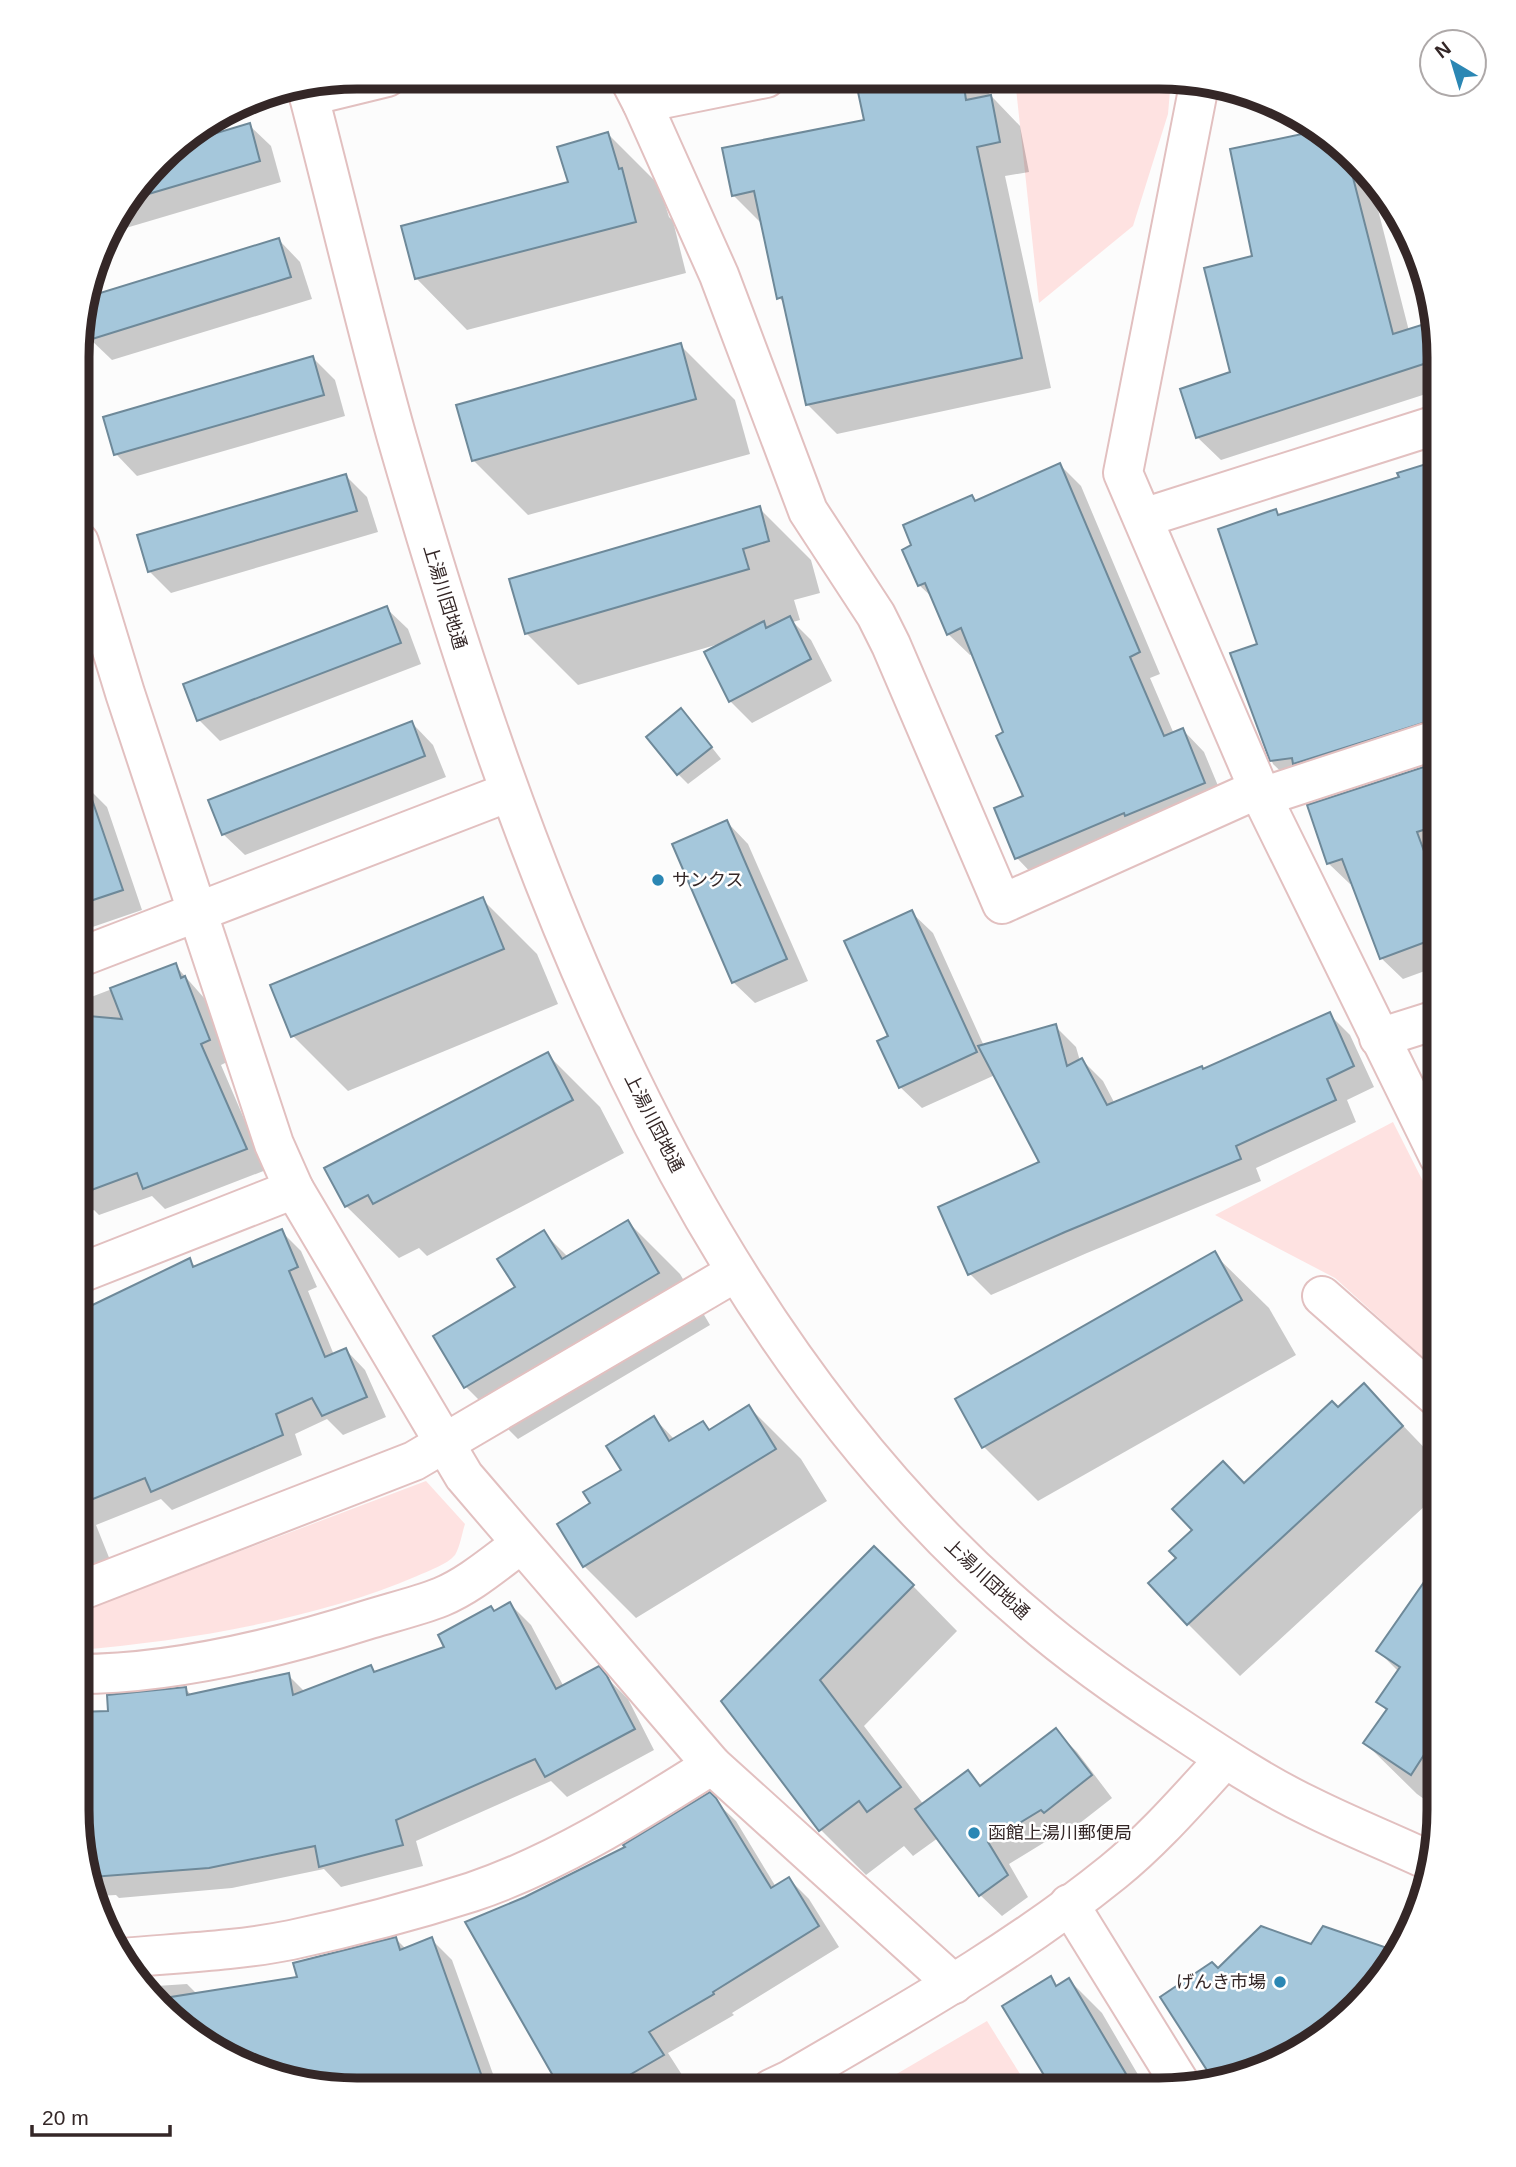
<svg xmlns="http://www.w3.org/2000/svg" width="1516" height="2167" font-family="Helvetica,'Noto Sans JP',sans-serif">
	<style>
		.green { fill: #fee2e1 }
		.shadow { fill: #0003 }
		.building { fill: #a5c7db; stroke: #6e8999; stroke-width: 2 }
		.lines { fill: none; stroke-linecap: round; stroke-linejoin: round }
		.minor-casing { stroke: #e2c0c0; stroke-width: 42 }
		.minor { stroke: #fff; stroke-width: 38 }
		.poi-dot { fill: #2b87b4; stroke: #fff; stroke-width: 2.5 }
		.labels { text-anchor: middle; stroke-width: 5; stroke-linejoin: round; paint-order: stroke }
		.street-label { font-size: 18px; fill: #342727; stroke: #fff }
		.poi-label { font-size: 18px; fill: #342727; stroke: #fff; text-anchor: start }
		.rim { fill: none; stroke: #342727; stroke-width: 9 }
	</style>
	<rect width="100%" height="100%" fill="#fcfcfc"/>
	<g class="green">
		<polygon points="1015,79 1171,79 1168,114 1133,226 1039,303"/>
		<polygon points="1393,1122 1439,1213 1439,1372 1335,1278 1215,1215"/>
		<path d="M426 1481 465 1524C462 1533 460 1547 455 1555 448 1564 428 1571 417 1576 317 1619 187 1641 77 1650V1613Z"/>
		<polygon points="987,2021 1030,2090 871,2089"/>
	</g>
	<g class="shadow">
		<polygon points="881,79 975,79 1020,126 1029,172 1005,176 1051,388 837,434 807,404 786,304 779,298 763,225 733,195 866,121"/>
		<polygon points="249,125 271,146 281,182 109,233 114,217 171,148"/>
		<polygon points="1323,131 1329,135 1377,193 1374,194 1409,331 1431,324 1439,356 1439,403 1429,393 1221,460 1197,437 1233,373 1254,257 1232,150"/>
		<polygon points="608,134 659,185 669,217 673,221 686,273 467,330 416,278 570,183"/>
		<polygon points="279,240 300,262 312,299 112,360 90,339"/>
		<polygon points="680,345 735,400 750,454 528,515 473,460"/>
		<polygon points="313,358 335,380 345,416 137,476 116,454"/>
		<polygon points="1439,462 1439,744 1295,785 1273,764 1257,726 1259,645 1275,511 1280,516 1401,479"/>
		<polygon points="1060,465 1081,486 1160,674 1150,678 1174,734 1183,730 1204,752 1226,805 1038,880 1017,858 996,809 1025,797 1005,733 973,654 970,655 948,634 934,599 919,585 971,497 977,502"/>
		<polygon points="346,476 367,497 378,532 171,593 149,571"/>
		<polygon points="759,508 811,560 820,593 794,600 800,620 793,622 811,640 832,681 752,723 730,701 719,644 578,685 526,633"/>
		<polygon points="386,608 408,629 421,664 220,741 199,720"/>
		<polygon points="691,721 721,759 688,784 678,774"/>
		<polygon points="412,723 433,745 446,777 245,855 223,834"/>
		<polygon points="79,748 92,792 107,807 142,910 78,932"/>
		<polygon points="1439,764 1439,974 1433,968 1403,979 1381,958 1353,883 1350,884 1328,863"/>
		<polygon points="727,822 748,844 808,981 755,1003 733,982"/>
		<polygon points="482,899 537,954 558,1004 348,1091 293,1036"/>
		<polygon points="911,912 933,933 984,1046 1055,1026 1076,1047 1080,1061 1082,1060 1103,1081 1115,1104 1204,1071 1329,1014 1350,1035 1374,1087 1347,1100 1356,1122 1256,1168 1261,1181 1087,1253 991,1295 970,1274 940,1208 1041,1163 995,1075 922,1108 900,1087 890,1037"/>
		<polygon points="175,965 205,999 229,1061 221,1065 266,1170 165,1209 152,1196 99,1215 94,1210 78,1218 78,1002"/>
		<polygon points="547,1054 600,1107 624,1153 427,1256 419,1248 399,1258 346,1206"/>
		<polygon points="628,1222 680,1274 710,1325 518,1439 466,1387 517,1288 543,1232 568,1257"/>
		<polygon points="281,1231 301,1251 317,1287 308,1291 334,1355 346,1350 365,1370 386,1417 343,1435 327,1419 295,1434 302,1455 172,1510 161,1499 96,1525 116,1575 77,1591 78,1314 189,1260 197,1268"/>
		<polygon points="1214,1254 1269,1308 1296,1355 1038,1501 984,1447"/>
		<polygon points="1364,1385 1439,1463 1439,1493 1240,1676 1188,1624 1178,1558 1244,1485 1338,1409"/>
		<polygon points="749,1407 801,1459 827,1501 636,1618 584,1566 592,1504 623,1471 654,1418 675,1440 703,1423 711,1431"/>
		<polygon points="913,1586 957,1631 864,1726 924,1805 968,1773 982,1787 1056,1731 1077,1752 1112,1798 1066,1834 1063,1831 1009,1864 1028,1897 1002,1916 980,1895 938,1838 913,1856 904,1846 866,1875 821,1830 723,1702"/>
		<polygon points="1418,1594 1438,1609 1438,1809 1417,1794 1365,1743 1387,1711 1378,1702 1399,1672 1378,1651"/>
		<polygon points="510,1604 531,1625 564,1687 598,1669 628,1699 654,1750 567,1797 551,1781 416,1841 423,1866 341,1887 324,1869 232,1888 119,1898 116,1895 97,1896 77,1810 77,1714 110,1713 186,1689 192,1696 288,1675 305,1692 370,1667 377,1673 447,1648 495,1612"/>
		<polygon points="709,1795 736,1821 776,1887 789,1879 809,1899 839,1947 732,2013 734,2015 668,2053 691,2089 562,2088 468,1923 526,1898 627,1848"/>
		<polygon points="1415,1911 1418,1912 1392,1966 1343,2021 1283,2061 1214,2077 1218,1970 1312,1946 1397,1953"/>
		<polygon points="396,1939 406,1949 431,1939 452,1960 498,2088 321,2088 201,2043 146,1994 141,1987 187,1984 198,1995 299,1979"/>
		<polygon points="1050,1979 1058,1987 1069,1980 1102,2013 1147,2090 1054,2090"/>
	</g>
	<g class="building">
		<polygon points="855,78 963,79 966,100 991,95 1000,142 977,147 1022,358 806,405 782,297 777,299 754,191 732,196 722,148 864,120"/>
		<polygon points="250,123 260,161 128,200 173,146"/>
		<polygon points="1321,130 1329,135 1348,158 1393,334 1431,322 1439,359 1196,438 1180,389 1230,372 1204,268 1252,256 1230,149"/>
		<polygon points="608,132 619,169 622,168 636,222 415,279 401,226 568,182 557,147"/>
		<polygon points="279,238 291,277 89,340 81,315 87,297"/>
		<polygon points="681,343 696,399 472,461 456,405"/>
		<polygon points="313,356 324,395 114,455 103,417"/>
		<polygon points="1439,460 1439,718 1293,764 1292,758 1270,761 1230,653 1257,644 1218,529 1276,509 1278,515 1399,477 1397,473"/>
		<polygon points="1060,463 1140,652 1130,657 1164,736 1183,728 1205,783 1125,816 1124,813 1015,859 994,808 1023,796 996,736 1003,732 961,628 947,635 925,583 918,586 902,550 911,545 903,525 972,495 975,501"/>
		<polygon points="346,474 357,511 148,572 137,535"/>
		<polygon points="760,506 769,541 743,549 749,569 525,634 509,579"/>
		<polygon points="387,606 401,643 197,721 183,684"/>
		<polygon points="790,616 811,659 729,702 704,652 764,621 766,628"/>
		<polygon points="681,708 712,747 677,775 646,737"/>
		<polygon points="412,721 425,756 222,835 208,800"/>
		<polygon points="1439,762 1439,825 1417,832 1439,892 1439,937 1380,959 1342,859 1327,864 1307,805"/>
		<polygon points="85,779 123,890 78,905 79,780"/>
		<polygon points="727,820 787,959 732,983 672,844"/>
		<polygon points="483,897 504,949 291,1037 270,985"/>
		<polygon points="912,910 977,1052 899,1088 877,1041 888,1036 844,941"/>
		<polygon points="176,963 181,978 185,976 210,1040 201,1044 247,1149 143,1189 137,1173 78,1195 78,1015 122,1019 110,988"/>
		<polygon points="1330,1012 1354,1066 1327,1079 1336,1100 1236,1146 1241,1159 1065,1232 968,1275 938,1207 1039,1162 978,1046 1056,1024 1067,1066 1082,1058 1107,1105 1202,1066 1203,1069"/>
		<polygon points="548,1052 573,1100 373,1204 368,1195 345,1207 324,1168"/>
		<polygon points="628,1220 659,1273 464,1388 433,1336 515,1287 497,1259 544,1230 562,1259"/>
		<polygon points="282,1229 298,1267 289,1271 325,1357 346,1348 367,1397 322,1416 312,1398 276,1414 283,1435 151,1492 145,1478 78,1505 78,1312 190,1258 193,1267"/>
		<polygon points="1215,1251 1242,1300 982,1448 955,1399"/>
		<polygon points="1364,1383 1403,1426 1187,1625 1148,1583 1176,1558 1169,1551 1192,1530 1172,1509 1223,1461 1244,1483 1332,1401 1338,1407"/>
		<polygon points="749,1405 776,1449 583,1567 557,1524 590,1503 583,1492 621,1470 606,1446 654,1416 669,1441 703,1421 709,1430"/>
		<polygon points="874,1546 914,1585 820,1680 901,1787 867,1812 859,1801 819,1831 721,1701"/>
		<polygon points="1438,1562 1438,1733 1411,1775 1363,1743 1387,1709 1376,1702 1400,1667 1376,1651"/>
		<polygon points="510,1602 556,1689 599,1666 607,1676 635,1729 545,1777 535,1759 396,1820 403,1845 319,1867 315,1846 209,1868 92,1877 77,1810 77,1712 108,1711 107,1695 186,1687 187,1695 289,1673 293,1695 371,1665 374,1672 444,1647 438,1635 491,1606 494,1611"/>
		<polygon points="1056,1728 1092,1775 1044,1813 1041,1810 988,1842 1008,1875 979,1896 915,1809 968,1770 980,1786"/>
		<polygon points="710,1792 716,1798 771,1888 789,1877 819,1926 713,1992 714,1994 649,2032 664,2055 607,2088 560,2088 465,1922 525,1897 625,1847 623,1845"/>
		<polygon points="1261,1926 1311,1944 1323,1926 1399,1952 1392,1966 1343,2021 1283,2061 1212,2078 1160,1997 1212,1962 1218,1968"/>
		<polygon points="396,1937 400,1950 432,1937 486,2088 321,2088 201,2043 152,2000 297,1977 293,1963"/>
		<polygon points="1051,1976 1056,1986 1069,1978 1126,2074 1119,2078 1125,2090 1053,2090 1002,2006"/>
	</g>
	<g class="lines">
		<defs>
			<g id="minor">
				<polyline points="629,78 642,103 719,275 808,511 876,615 891,645 1002,904 1258,789"/>
				<polyline points="1200,80 1123,473 1262,797 1439,1157"/>
				<path d="M306 85C337 203 364 321 397 438 518 858 684 1326 1028 1617 1075 1658 1127 1694 1179 1728 1221 1756 1265 1785 1311 1807 1351 1827 1392 1843 1432 1862"/>
				<polyline points="309,96 387,77"/>
				<polyline points="642,103 766,78"/>
				<polyline points="1143,518 1439,424"/>
				<polyline points="79,542 125,693 274,1144 294,1189 464,1476 712,1765 954,1984"/>
				<polyline points="1262,797 1439,739"/>
				<polyline points="78,958 509,792"/>
				<polyline points="1379,1038 1439,1019"/>
				<polyline points="78,1274 294,1189"/>
				<polyline points="1322,1296 1439,1399"/>
				<polyline points="77,1592 414,1461 736,1272"/>
				<path d="M77 1674C173 1674 279 1648 370 1619 393 1612 418 1606 441 1597 470 1585 496 1562 521 1544"/>
				<polyline points="1069,1904 1181,2085"/>
				<path d="M122 1958C178 1953 236 1951 291 1940 352 1927 413 1911 472 1892 558 1863 636 1813 712 1765"/>
				<path d="M771 2089 790 2080C901 2015 1013 1953 1113 1872 1154 1839 1189 1798 1225 1759"/>
			</g>
		</defs>
		<use href="#minor" class="minor-casing"/>
		<use href="#minor" class="minor"/>
	</g>
	<g class="poi-dot">
		<circle cx="658" cy="880" r="7"/>
		<circle cx="974" cy="1833" r="7"/>
		<circle cx="1280" cy="1982" r="7"/>
	</g>
	<g class="labels">
		<g class="street-label">
			<text transform="translate(445 597) rotate(73)" y="6">上湯川団地通</text>
			<text transform="translate(654 1123) rotate(63)" y="6">上湯川団地通</text>
			<text transform="translate(987 1579) rotate(43)" y="6">上湯川団地通</text>
		</g>
		<g class="poi-label">
			<text x="672" y="886">サンクス</text>
			<text x="988" y="1839">函館上湯川郵便局</text>
			<text x="1266" y="1988" text-anchor="end">げんき市場</text>
		</g>
	</g>
	<path d="M0 0H1516V2167H0ZM357 89H1159A268 268 0 0 1 1427 357V1810A268 268 0 0 1 1159 2078H357A268 268 0 0 1 89 1810V357A268 268 0 0 1 357 89Z" fill="#fff" fill-rule="evenodd"/>
	<path class="rim" d="M357 89H1159A268 268 0 0 1 1427 357V1810A268 268 0 0 1 1159 2078H357A268 268 0 0 1 89 1810V357A268 268 0 0 1 357 89Z"/>
	<g transform="translate(1453 63) rotate(322)"><circle r="33" fill="#ffffff" stroke="#aea9a9" stroke-width="2"/>
	<path d="M0-5L12 26L0 18L-12 26Z" fill="#2b87b4"/>
	<text y="-10" font-size="19" font-weight="bold" text-anchor="middle" fill="#342727">N</text>
	</g>
	<path d="M32 2125v10h138v-10" fill="none" stroke="#342727" stroke-width="3.5"/>
	<text x="42" y="2125" font-size="21" fill="#342727" stroke="#ffffff" stroke-width="5" paint-order="stroke">20 m</text>
</svg>
